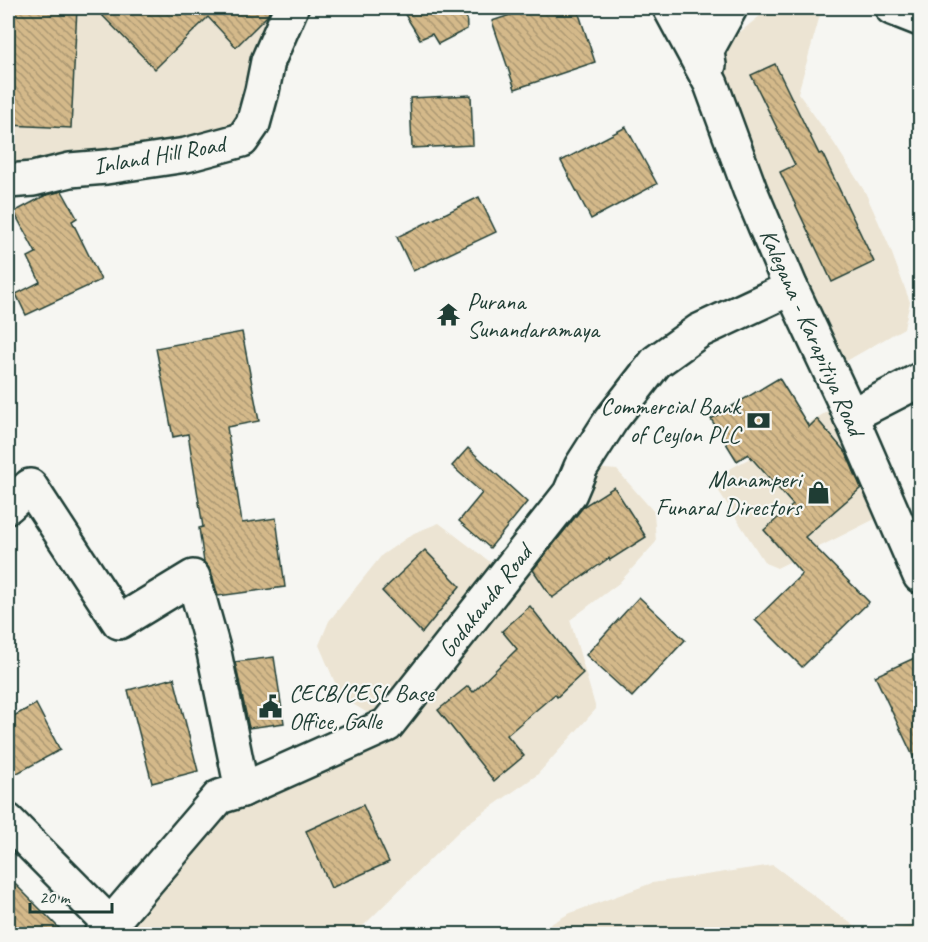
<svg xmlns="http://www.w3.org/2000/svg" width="928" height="942" font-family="Caveat,sans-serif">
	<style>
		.built { fill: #ece4d3 }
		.building { fill: url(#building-back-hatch); stroke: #1f3d34; stroke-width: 1.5 }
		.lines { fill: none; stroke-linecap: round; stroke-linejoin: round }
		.minor-casing { stroke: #1f3d34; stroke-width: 38 }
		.major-casing { stroke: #1f3d34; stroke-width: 38 }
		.minor { stroke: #f6f6f2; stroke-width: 33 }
		.major { stroke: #f6f6f2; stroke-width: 33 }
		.labels { text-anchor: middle; stroke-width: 4.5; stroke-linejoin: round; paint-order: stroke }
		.street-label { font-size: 24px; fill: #1f3d34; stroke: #f6f6f2 }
		.poi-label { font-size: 24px; fill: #1f3d34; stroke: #f6f6f2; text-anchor: start }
	</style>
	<defs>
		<pattern id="building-back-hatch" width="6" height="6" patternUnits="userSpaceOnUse" patternTransform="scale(1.5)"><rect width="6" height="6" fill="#d4b98a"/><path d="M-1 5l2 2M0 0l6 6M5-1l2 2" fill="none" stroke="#ab9872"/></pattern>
	</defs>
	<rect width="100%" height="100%" fill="#f6f6f2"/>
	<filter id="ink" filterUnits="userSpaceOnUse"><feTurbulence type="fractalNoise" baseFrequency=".0167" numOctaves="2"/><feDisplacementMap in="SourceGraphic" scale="12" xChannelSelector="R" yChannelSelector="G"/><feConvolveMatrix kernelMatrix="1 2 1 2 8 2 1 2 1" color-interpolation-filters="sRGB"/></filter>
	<g filter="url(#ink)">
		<g class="built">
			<polygon points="8,8 291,8 253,124 8,181"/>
			<polygon points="775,8 822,8 798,93 834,143 865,192 888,243 910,302 904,328 829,371 711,84 734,37 761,15"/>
			<polygon points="844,401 891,511 777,568 765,563 711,479 767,449"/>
			<polygon points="581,467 617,470 654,512 656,542 619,583 570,620 596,709 537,775 464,826 355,934 102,934 184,835 386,724 341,697 319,645 329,621 382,555 414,533 439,523 506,574"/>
			<polygon points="773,865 865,934 534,934 568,914 652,883"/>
			<polygon points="920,923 920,934 872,934"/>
		</g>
		<g class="building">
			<polygon points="8,8 77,8 71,128 8,125"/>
			<polygon points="95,8 271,8 267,16 236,47 208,17 155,69"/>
			<polygon points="401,8 466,8 467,29 438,44 432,34 420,39"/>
			<polygon points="531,8 577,8 595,62 515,89 492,21"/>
			<polygon points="775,64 819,154 822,153 874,262 832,282 780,172 795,165 751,75"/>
			<polygon points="471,95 473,145 412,148 410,98"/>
			<polygon points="626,127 657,184 591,219 561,161"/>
			<polygon points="62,191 77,218 72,221 101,280 26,315 16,294 40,282 28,257 36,253 14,212 44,196"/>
			<polygon points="479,197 496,232 413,271 397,237"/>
			<polygon points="242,332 259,421 227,427 242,523 276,518 285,587 218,596 211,571 204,562 199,528 203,527 188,434 173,437 156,348"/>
			<polygon points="779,378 809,427 817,419 846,453 861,488 805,537 869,602 802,667 755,620 802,574 764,530 793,505 748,454 737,461 711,419"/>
			<polygon points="468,448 527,502 490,548 459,521 482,493 452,466"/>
			<polygon points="614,487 646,537 610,560 609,558 552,598 533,570 584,506"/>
			<polygon points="425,550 460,586 422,633 382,591"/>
			<polygon points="639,597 685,640 632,697 586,655"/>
			<polygon points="530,606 583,673 557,697 555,694 507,735 524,756 494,781 438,710 468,686 473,692 517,649 502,631"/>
			<polygon points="921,655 921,773 875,676"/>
			<polygon points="274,657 284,723 249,728 235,662"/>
			<polygon points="174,678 198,771 152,783 128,690"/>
			<polygon points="36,704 60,750 8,778 8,719"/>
			<polygon points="363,805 389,862 331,888 306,831"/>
			<polygon points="8,877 65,934 8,934"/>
		</g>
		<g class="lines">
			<defs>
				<g id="minor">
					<polyline points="8,181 33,179 70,170 106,167 186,155 242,140 253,124 262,91 268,61 291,8"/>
					<polyline points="850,416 920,380"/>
					<polyline points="8,506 30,486 119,622 193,577 214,652 242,790"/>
					<polyline points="8,821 110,924"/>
					<polyline points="102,934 219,797 242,790 387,725 570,493 581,467 611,420 656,362 699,331 791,288"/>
				</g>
				<g id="major">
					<polyline points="670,8 711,84 750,190 791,288 844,401 920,576"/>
					<polyline points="700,8 709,65"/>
					<polyline points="892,8 920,19"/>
					<polyline points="708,48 730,8"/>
				</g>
			</defs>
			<use href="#minor" class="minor-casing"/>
			<use href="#major" class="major-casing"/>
			<use href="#minor" class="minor"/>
			<use href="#major" class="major"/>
		</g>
	</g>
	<defs>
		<symbol id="temple-bare" viewBox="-9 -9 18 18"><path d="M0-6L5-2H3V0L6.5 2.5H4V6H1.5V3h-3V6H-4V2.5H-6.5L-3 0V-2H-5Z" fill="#1f3d34" stroke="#f6f6f2" stroke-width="2.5" paint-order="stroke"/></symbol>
		<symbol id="bank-bare" viewBox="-9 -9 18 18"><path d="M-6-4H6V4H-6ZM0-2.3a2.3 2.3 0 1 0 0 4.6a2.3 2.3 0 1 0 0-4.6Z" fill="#1f3d34" stroke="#f6f6f2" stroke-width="2.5" paint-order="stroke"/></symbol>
		<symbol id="shop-bare" viewBox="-9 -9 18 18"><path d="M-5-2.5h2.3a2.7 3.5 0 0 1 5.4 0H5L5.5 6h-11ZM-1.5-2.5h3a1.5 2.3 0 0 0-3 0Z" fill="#1f3d34" stroke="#f6f6f2" stroke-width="2.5" paint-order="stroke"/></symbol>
		<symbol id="civic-bare" viewBox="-9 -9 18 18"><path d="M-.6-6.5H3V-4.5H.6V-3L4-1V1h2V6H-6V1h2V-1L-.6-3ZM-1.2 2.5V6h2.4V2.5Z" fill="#1f3d34" stroke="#f6f6f2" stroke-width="2.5" paint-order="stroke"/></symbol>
	</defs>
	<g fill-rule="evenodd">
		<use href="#temple-bare" x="432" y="298" width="33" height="33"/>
		<use href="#bank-bare" x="742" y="404" width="33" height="33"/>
		<use href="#shop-bare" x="802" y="476" width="33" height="33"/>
		<use href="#civic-bare" x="254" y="690" width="33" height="33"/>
	</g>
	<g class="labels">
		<g class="street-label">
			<text transform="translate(159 155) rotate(-10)" y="8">Inland Hill Road</text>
			<text transform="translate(812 332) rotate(66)" y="8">Kalegana - Karapitiya Road</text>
			<text transform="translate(485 601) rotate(-52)" y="8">Godakanda Road</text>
		</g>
		<g class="poi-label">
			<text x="467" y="309">Purana<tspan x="467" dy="28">Sunandaramaya</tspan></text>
			<text x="740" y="414" text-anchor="end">Commercial Bank<tspan x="740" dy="28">of Ceylon PLC</tspan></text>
			<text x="801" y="487" text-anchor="end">Manamperi<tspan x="801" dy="28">Funaral Directors</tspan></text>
			<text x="289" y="701">CECB/CESL Base<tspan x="289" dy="28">Office, Galle</tspan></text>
		</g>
	</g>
	<rect width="928" height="942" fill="none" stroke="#f6f6f2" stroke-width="30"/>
	<rect x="15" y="15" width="898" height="912" fill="none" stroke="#1f3d34" stroke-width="2" filter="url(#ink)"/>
	<path d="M30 903v9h82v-9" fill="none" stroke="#1f3d34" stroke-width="3"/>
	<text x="39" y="903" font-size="18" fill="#1f3d34" stroke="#f6f6f2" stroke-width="4.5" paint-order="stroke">20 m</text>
</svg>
